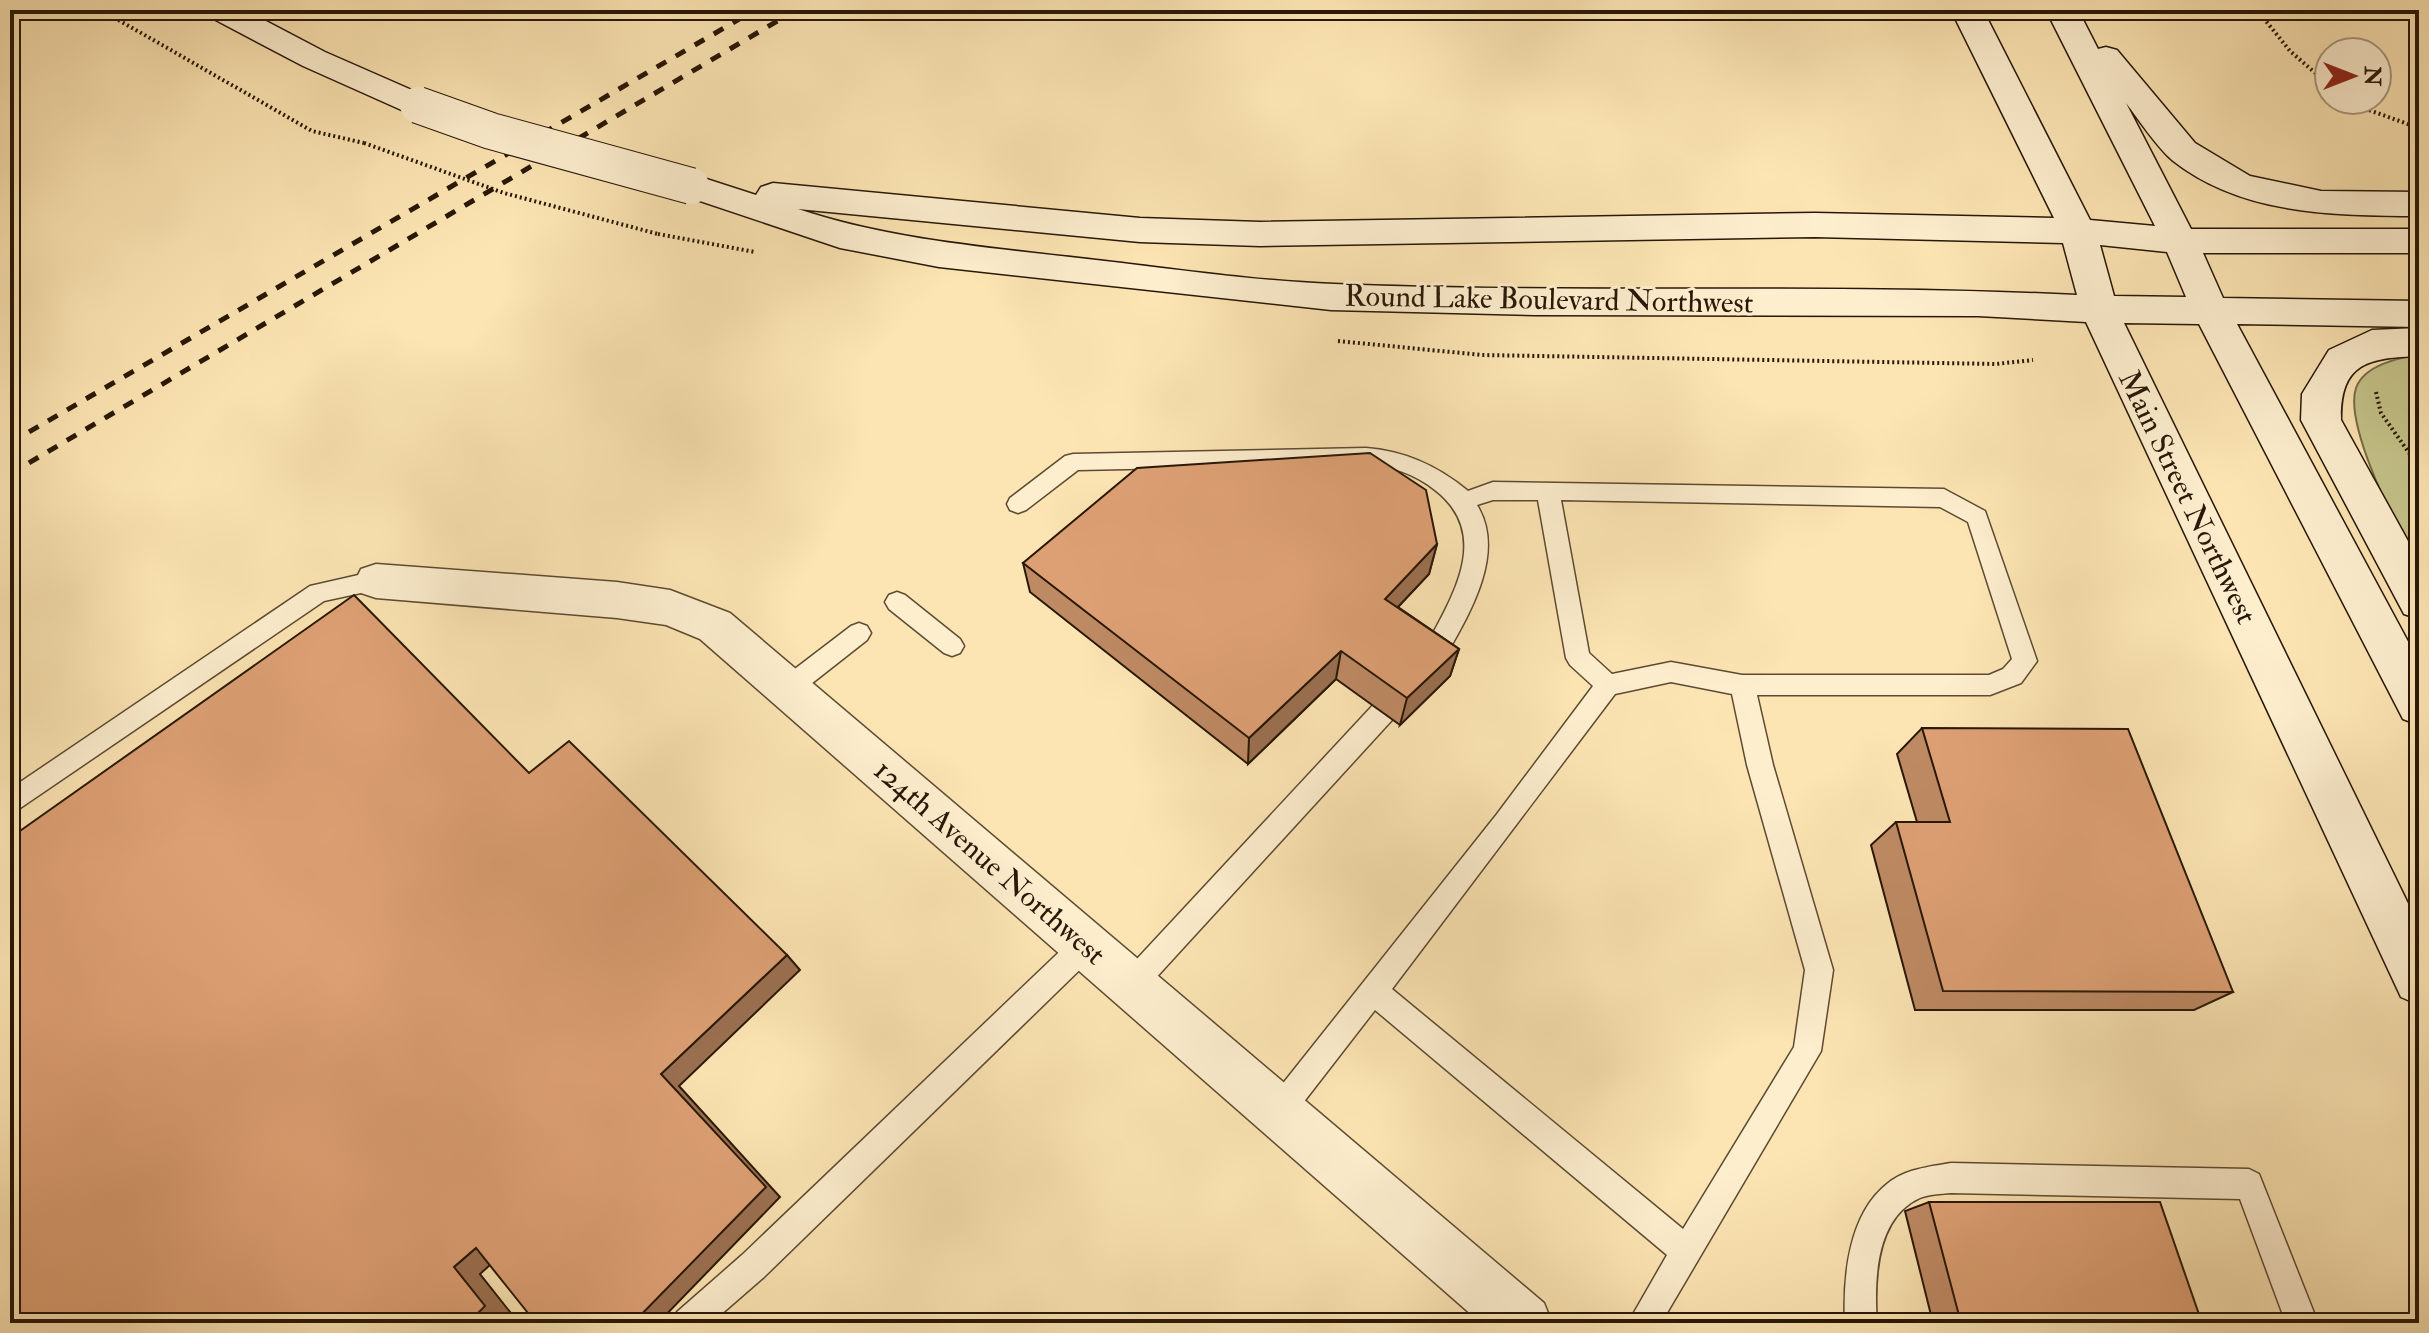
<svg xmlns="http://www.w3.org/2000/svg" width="2429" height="1333" font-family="'IM FELL Double Pica',serif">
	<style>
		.green { fill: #c4c389; stroke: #766d48; stroke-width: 2 }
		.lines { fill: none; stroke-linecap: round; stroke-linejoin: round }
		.lane-casing { stroke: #5d4a32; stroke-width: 3 }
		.street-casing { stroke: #5d4a32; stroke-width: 3 }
		.secondary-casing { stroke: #281707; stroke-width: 3 }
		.path { stroke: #281707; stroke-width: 4; stroke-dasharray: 2 3; stroke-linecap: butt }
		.lane { fill: #fdeece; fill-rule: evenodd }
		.street { fill: #fdeece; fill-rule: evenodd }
		.secondary { fill: #fdeece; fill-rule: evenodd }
		.rail { stroke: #281707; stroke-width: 5; stroke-dasharray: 11 11; stroke-linecap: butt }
		.secondary-bridge-casing { stroke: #281707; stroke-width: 38; stroke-linecap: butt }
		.path-bridge { stroke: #281707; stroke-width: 4; stroke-dasharray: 2 3; stroke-linecap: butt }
		.secondary-bridge { stroke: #fdeece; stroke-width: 36 }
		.wall { fill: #be8a64; stroke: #281707; stroke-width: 2 }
		.shaded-wall { fill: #9b7051; stroke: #281707; stroke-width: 2 }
		.building { fill: #dda074; stroke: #281707; stroke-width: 2 }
		.labels { text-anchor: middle; stroke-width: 6; stroke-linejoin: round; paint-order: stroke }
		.street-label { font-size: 30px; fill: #281707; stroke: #fdeece }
	</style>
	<rect width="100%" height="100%" fill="#fce5b3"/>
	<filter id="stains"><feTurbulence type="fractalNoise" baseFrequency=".0025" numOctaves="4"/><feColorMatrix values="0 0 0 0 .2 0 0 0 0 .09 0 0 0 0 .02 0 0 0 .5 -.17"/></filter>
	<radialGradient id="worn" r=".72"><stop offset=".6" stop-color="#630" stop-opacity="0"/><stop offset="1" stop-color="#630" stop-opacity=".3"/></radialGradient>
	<path class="green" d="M2419 354V572C2401 535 2343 426 2356 388 2364 365 2399 358 2419 354Z"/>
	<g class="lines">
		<defs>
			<g id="lane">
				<path d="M1366 448C1405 451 1438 466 1468 491L1493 482 1944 489 1985 511 2037 661 2021 683 1990 695H1757L1773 765 1833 970 1821 1051 1661 1323H1628L1667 1255 1375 1010 1289 1121 1279 1125 1269 1121 1265 1111 1269 1101 1497 814 1593 686 1570 665 1566 658 1538 500H1493L1477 505C1509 557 1463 624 1438 669L1430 672 1422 669 1418 662C1444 608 1498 539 1435 490 1415 474 1391 466 1366 464L1078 470 1026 510 1018 513 1010 510 1007 504 1010 498 1065 456 1073 454ZM1561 500 1940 507 1968 522 2012 659 2003 669 1989 675H1742L1671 662 1612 674 1589 653ZM1671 682 1732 694 1747 765 1805 970 1794 1047 1683 1229 1392 989 1615 694Z"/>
				<polygon points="376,571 384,574 388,581 384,588 324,601 10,815 10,789 310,586"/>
				<polygon points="897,592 905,595 960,639 964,646 960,653 952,656 944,653 889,609 885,602 889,595"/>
				<polygon points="859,623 867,626 871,633 867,640 797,695 788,698 779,695 776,688 779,681 851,626"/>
				<polygon points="1383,701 1392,704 1395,712 1392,720 1142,993 1132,997 1122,993 1118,984 1122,975 1374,704"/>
				<polygon points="1087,931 1097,935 1100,944 1097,953 764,1277 711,1323 672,1323 677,1312 742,1255 1077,935"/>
				<path d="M1951 1163 2249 1169 2259 1174 2318 1323H2286L2240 1199 1951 1193C1941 1194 1929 1194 1920 1198 1875 1218 1874 1281 1877 1323H1845C1843 1278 1848 1215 1887 1184 1905 1169 1928 1167 1951 1163Z"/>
			</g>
			<polygon id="street" points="376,564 617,582 670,590 730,613 1544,1303 1552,1323 1481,1323 700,639 666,625 617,618 376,598 361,593 355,581 361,569"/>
			<g id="secondary">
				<polygon points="205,10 245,10 325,52 430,98 434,105 430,112 418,116 406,112 303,66 210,17"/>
				<path d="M1951 10H1983L2090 220 2155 226 2046 10H2078L2098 49 2106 47 2117 50 2195 143 2250 176 2321 191 2419 192V216C2334 215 2243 216 2172 160 2155 145 2140 121 2126 103L2191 229H2419V253H2203L2223 298 2419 301V327L2237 324 2419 662V725L2403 719 2199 324 2124 323 2419 926V1005L2401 997 2086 322 1978 316 1535 315 1331 310 939 267 840 248 679 194 674 186 679 178 691 174 756 195 761 187 773 183 1140 218 1260 222 1815 213 2054 218ZM798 209 1140 242 1260 246 1815 237 2063 243 2077 295C1829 283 1582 294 1334 284 1255 281 1175 269 1096 260 996 248 894 241 798 209ZM2100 245 2167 252 2186 297 2114 296Z"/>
				<path d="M2419 328V356C2369 358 2340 362 2341 420L2419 561V619L2404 614 2301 420 2302 394 2329 350 2372 330Z"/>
			</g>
		</defs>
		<use href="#lane" class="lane-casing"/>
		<use href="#street" class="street-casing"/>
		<use href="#secondary" class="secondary-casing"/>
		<g class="path">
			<polyline points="101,10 312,131 364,143"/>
			<polyline points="2257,10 2290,51 2329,85"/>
			<polyline points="2352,100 2366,109 2419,128"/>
			<polyline points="658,234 755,252"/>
			<polyline points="1338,341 1482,355 1996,364 2033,360"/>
			<polyline points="2376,392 2381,413 2419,467"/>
		</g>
		<use href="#lane" class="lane"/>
		<use href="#street" class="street"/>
		<use href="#secondary" class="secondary"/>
		<g class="rail">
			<polyline points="10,443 755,10"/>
			<polyline points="10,474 796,10"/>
		</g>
		<defs>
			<polyline id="secondary-bridge" points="418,105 491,131 691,186"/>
		</defs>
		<use href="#secondary-bridge" class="secondary-bridge-casing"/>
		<polyline class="path-bridge" points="364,143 504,193 658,234"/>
		<use href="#secondary-bridge" class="secondary-bridge"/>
	</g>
	<g class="wall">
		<polygon points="1437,544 1429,574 1398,607 1459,649 1450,676 1400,725 1336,679 1248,764 1030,592 1023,563"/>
		<polygon points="1922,728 2233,992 2194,1010 1915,1010 1871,845 1896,822 1917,822 1897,754"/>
		<polygon points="1929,1202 2202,1323 1933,1323 1905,1211"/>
	</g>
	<g class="shaded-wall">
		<polygon points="1437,544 1429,574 1379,627 1385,599"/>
		<polygon points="1459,649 1450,676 1400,725 1407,698"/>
		<polygon points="1341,651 1336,679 1248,764 1249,738"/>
		<polygon points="787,955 800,970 679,1086 780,1197 658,1323 633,1323 661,1074"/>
		<polygon points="476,1248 501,1255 480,1274 510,1312 499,1323 468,1323 454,1267"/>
	</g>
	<g class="building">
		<polygon points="1370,453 1426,490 1437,544 1385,599 1459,649 1407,698 1341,651 1249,738 1023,563 1137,468"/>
		<polygon points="354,595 529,773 569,741 787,955 661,1074 766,1187 633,1323 536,1323 476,1248 454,1267 485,1306 468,1323 10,1323 10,838"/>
		<polygon points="1922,728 2128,729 2233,992 1943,991 1896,822 1950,822"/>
		<polygon points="1929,1202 2160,1202 2202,1323 1961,1323"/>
	</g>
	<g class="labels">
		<g class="street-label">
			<text transform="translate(1549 299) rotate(1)" y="10">Round Lake Boulevard Northwest</text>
			<text transform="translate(2188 497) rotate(64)" y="10">Main Street Northwest</text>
			<text transform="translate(990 862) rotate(41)" y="10">124th Avenue Northwest</text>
		</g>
	</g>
	<rect width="2429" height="1333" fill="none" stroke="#fce5b3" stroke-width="40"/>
	<rect x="12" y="12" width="2405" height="1309" fill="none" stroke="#281707" stroke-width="4"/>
	<rect x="20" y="20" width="2389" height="1293" fill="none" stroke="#281707" stroke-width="2"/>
	<g transform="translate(2353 76) rotate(90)"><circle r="38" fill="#fdeece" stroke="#a8987e" stroke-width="2"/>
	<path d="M0-6L14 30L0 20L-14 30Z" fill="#8f2418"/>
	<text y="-12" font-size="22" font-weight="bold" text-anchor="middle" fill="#281707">N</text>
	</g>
	<rect width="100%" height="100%" filter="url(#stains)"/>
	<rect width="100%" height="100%" fill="url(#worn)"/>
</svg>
